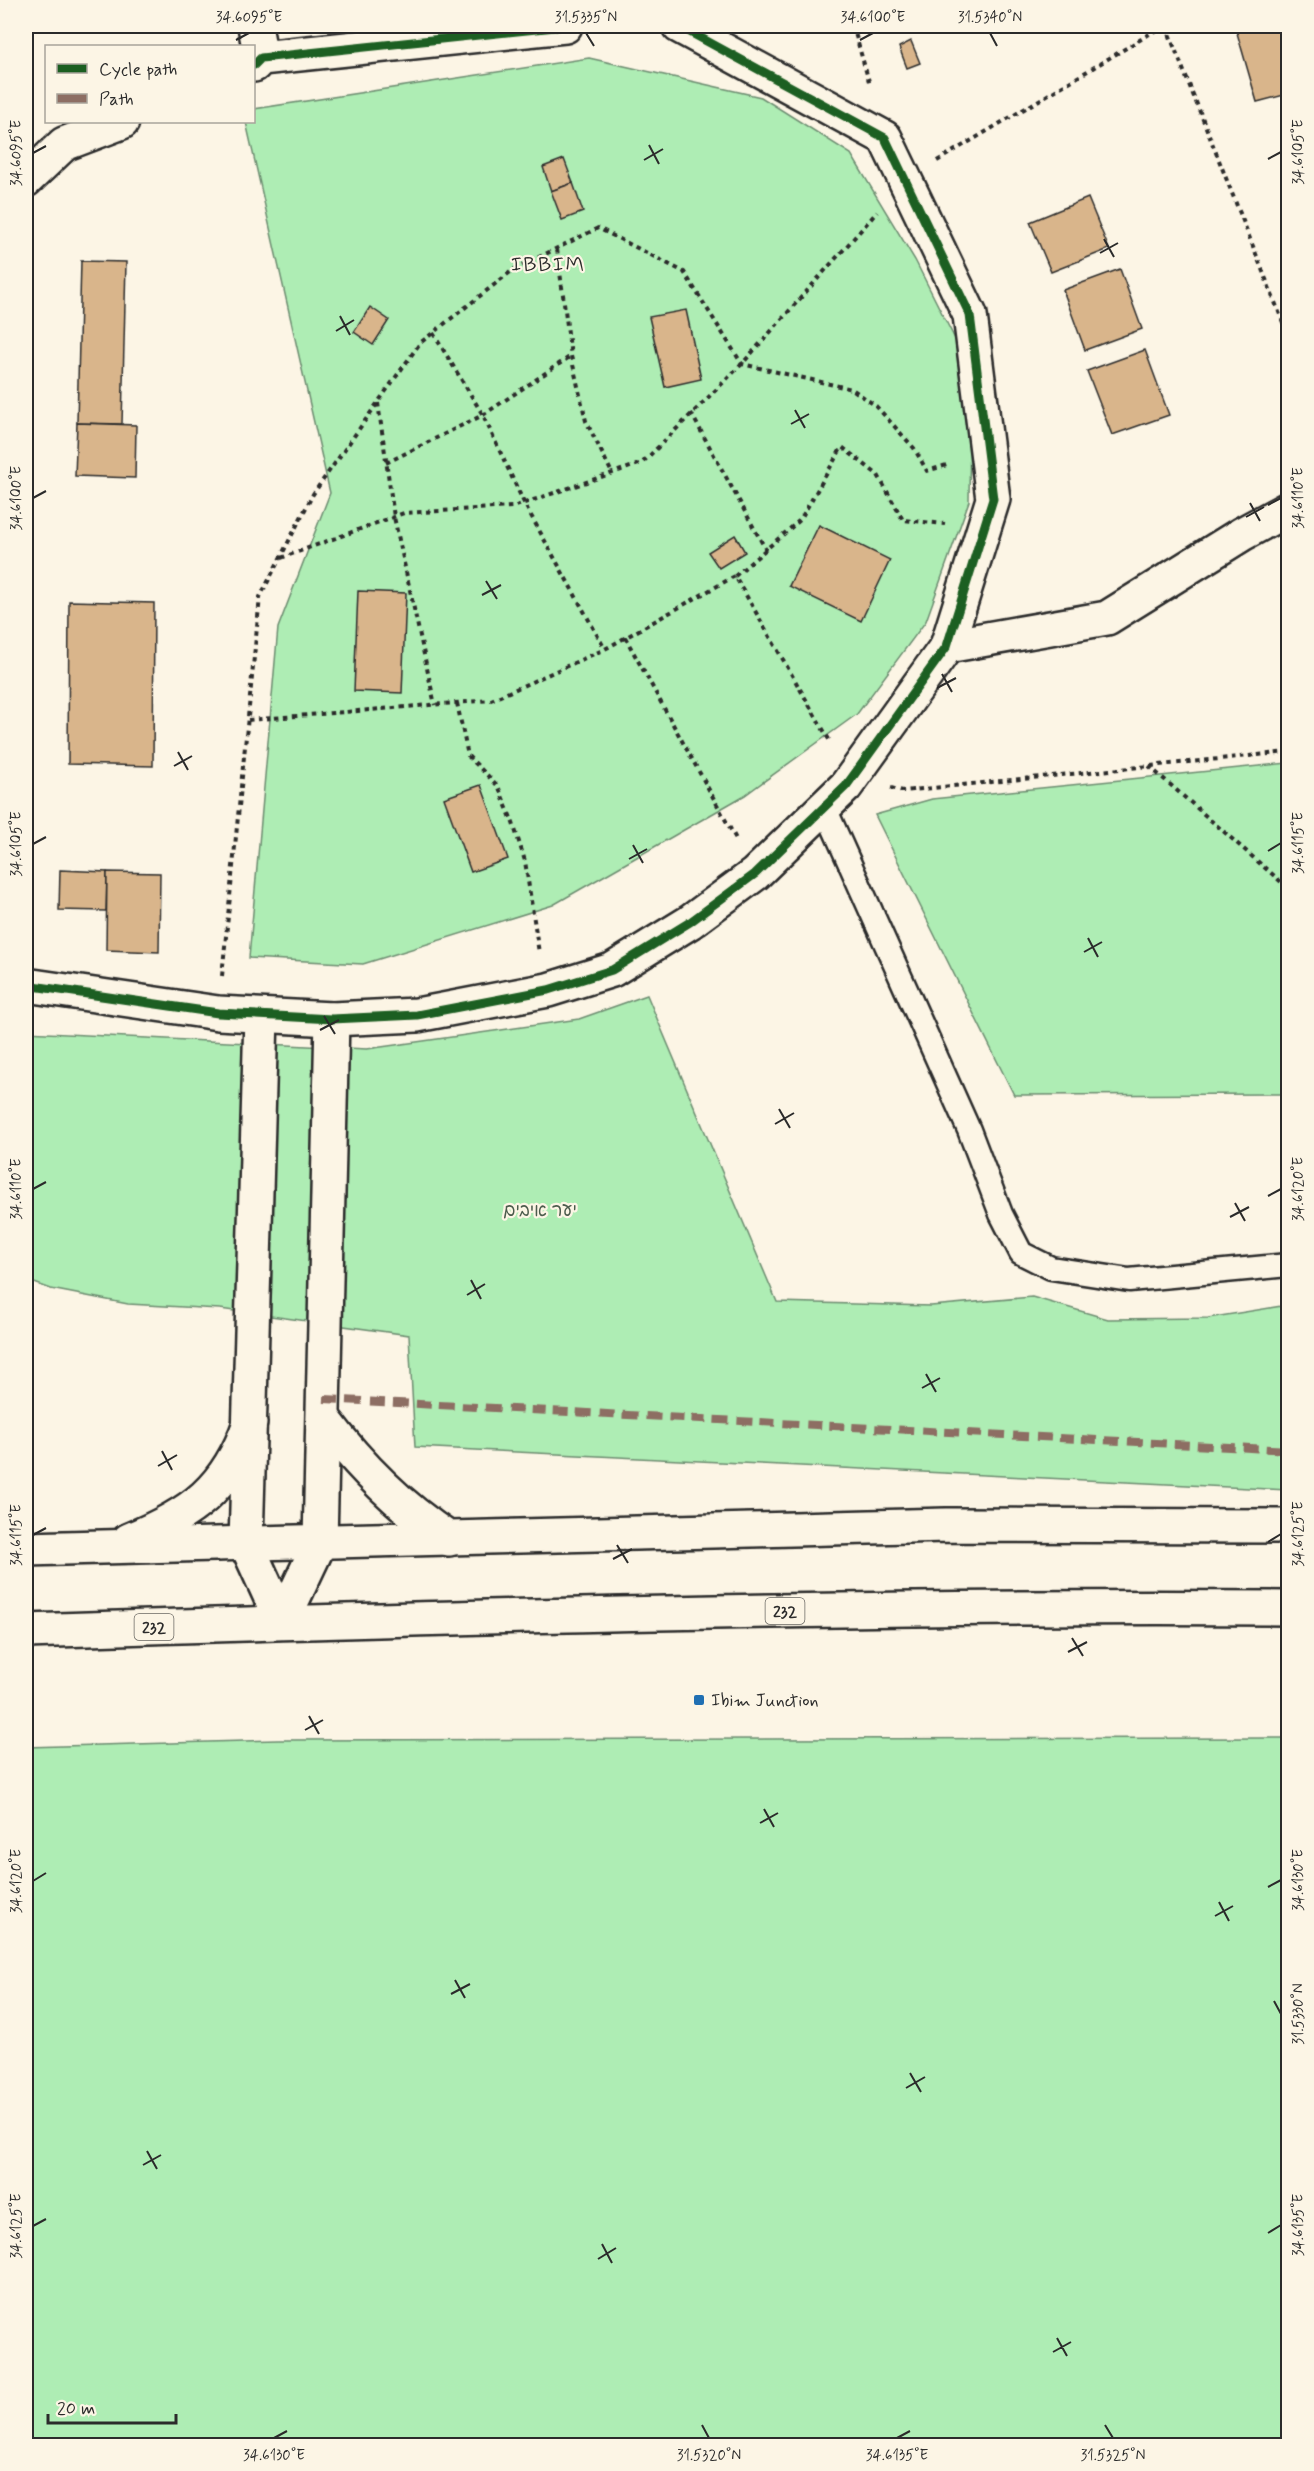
<svg xmlns="http://www.w3.org/2000/svg" width="1314" height="2471" font-family="Mynerve,'Playpen Sans Hebrew',sans-serif">
	<style>
		.green { fill: #aeedb4; stroke: #6c8c70; stroke-width: 1.5 }
		.building { fill: #d9b58b; stroke: #2b2b2b; stroke-width: 1.5 }
		.lines { fill: none; stroke-linecap: round; stroke-linejoin: round }
		.service-casing { stroke: #2b2b2b; stroke-width: 27 }
		.minor-casing { stroke: #2b2b2b; stroke-width: 38 }
		.secondary-casing { stroke: #2b2b2b; stroke-width: 38 }
		.primary-casing { stroke: #2b2b2b; stroke-width: 38 }
		.path { stroke: #2b2b2b; stroke-width: 4; stroke-dasharray: 4.5 4.5; stroke-linecap: butt }
		.service { stroke: #fcf5e5; stroke-width: 22 }
		.minor { stroke: #fcf5e5; stroke-width: 33 }
		.secondary { stroke: #fcf5e5; stroke-width: 33 }
		.primary { stroke: #fcf5e5; stroke-width: 33 }
		.quiet { stroke: #8d6e63; stroke-width: 8; stroke-dasharray: 15 8; stroke-linecap: butt }
		.cycleway-casing { stroke: #fcf5e5; stroke-width: 13 }
		.cycleway { stroke: #1b5e20; stroke-width: 9 }
		.ticks { fill: none; stroke: #2b2b2b; stroke-width: 2 }
		.poi-dot { fill: #1f6fb2; stroke: #fcf5e5; stroke-width: 2 }
		.labels { text-anchor: middle; stroke-width: 4.5; stroke-linejoin: round; paint-order: stroke }
		.shield { fill: #fcf5e5; stroke: #6a6863; stroke-width: 1.5 }
		.shield-label { font-size: 16px; font-weight: bold; fill: #2b2b2b }
		.park-label { font-size: 18px; fill: #4c5c4d; stroke: #fcf5e5 }
		.poi-label { font-size: 18px; fill: #2b2b2b; stroke: #fcf5e5; text-anchor: start }
		.quarter-label { font-size: 21px; letter-spacing: 1.5px; fill: #2b2b2b; stroke: #fcf5e5 }
		.neatline { fill: none; stroke: #2b2b2b; stroke-width: 2 }
		.ticks-label { font-size: 15px; text-anchor: middle; fill: #2b2b2b }
	</style>
	<rect width="100%" height="100%" fill="#fcf5e5"/>
	<filter id="ink" filterUnits="userSpaceOnUse"><feTurbulence type="fractalNoise" baseFrequency=".0167" numOctaves="2"/><feDisplacementMap in="SourceGraphic" scale="12" xChannelSelector="R" yChannelSelector="G"/><feConvolveMatrix kernelMatrix="1 2 1 2 8 2 1 2 1" color-interpolation-filters="sRGB"/></filter>
	<g filter="url(#ink)">
		<g class="green">
			<polygon points="589,58 761,97 851,154 915,260 958,345 970,421 969,501 926,621 857,714 745,795 553,905 363,964 249,958 278,628 330,493 246,122 254,122 254,109"/>
			<polygon points="1288,763 1288,1094 1014,1095 875,815 932,799"/>
			<polygon points="647,995 777,1302 931,1306 1032,1297 1108,1319 1208,1318 1288,1305 1288,1490 415,1447 409,1335 220,1309 128,1304 51,1289 26,1280 26,1032 367,1049 579,1019"/>
			<polygon points="1288,1738 1288,2445 26,2445 26,1747 278,1740"/>
		</g>
		<g class="building">
			<polygon points="1235,26 1287,26 1288,94 1257,102"/>
			<polygon points="911,41 920,63 907,68 899,47"/>
			<polygon points="564,159 573,183 551,191 543,167"/>
			<polygon points="573,183 583,212 562,220 551,191"/>
			<polygon points="1088,198 1109,249 1051,272 1030,222"/>
			<polygon points="81,261 126,262 122,424 77,423"/>
			<polygon points="1120,269 1142,329 1085,350 1063,290"/>
			<polygon points="370,307 389,320 373,345 354,332"/>
			<polygon points="686,310 701,379 665,387 649,317"/>
			<polygon points="1145,350 1169,415 1112,435 1087,371"/>
			<polygon points="77,423 136,425 135,478 75,476"/>
			<polygon points="819,525 890,560 861,621 789,586"/>
			<polygon points="735,535 745,552 719,568 708,552"/>
			<polygon points="358,591 406,593 402,693 354,691"/>
			<polygon points="69,601 154,603 153,766 68,764"/>
			<polygon points="481,785 508,859 471,872 444,798"/>
			<polygon points="60,870 107,872 106,911 59,910"/>
			<polygon points="107,872 160,873 159,952 106,950"/>
		</g>
		<g class="lines">
			<defs>
				<polyline id="service" points="824,806 969,1130 1001,1214 1021,1253 1051,1268 1129,1280 1288,1265"/>
				<g id="minor">
					<polyline points="255,26 261,58"/>
					<polyline points="254,65 261,58 565,26"/>
					<polyline points="26,180 64,144 122,122"/>
					<polyline points="947,646 1107,618 1242,534 1288,509"/>
					<polyline points="26,985 218,1013 332,1019 417,1015 548,990 612,970 690,922 755,874 846,786 947,646 993,499 970,315 885,138 679,26"/>
				</g>
				<g id="secondary">
					<polyline points="261,1016 246,1543 282,1622"/>
					<polyline points="282,1622 320,1542 332,1019"/>
				</g>
				<g id="primary">
					<path d="M324 1419C360 1467 399 1506 449 1539"/>
					<path d="M129 1540C192 1514 227 1489 250 1423"/>
					<polyline points="26,1549 946,1525 1288,1526"/>
					<path d="M26 1631C446 1617 867 1605 1288 1608"/>
				</g>
			</defs>
			<use href="#service" class="service-casing"/>
			<use href="#minor" class="minor-casing"/>
			<use href="#secondary" class="secondary-casing"/>
			<use href="#primary" class="primary-casing"/>
			<g class="path">
				<polyline points="853,26 870,85"/>
				<polyline points="1166,26 1288,335"/>
				<polyline points="937,161 1163,26"/>
				<polyline points="557,249 571,356 586,421 612,473"/>
				<polyline points="433,333 483,415 524,503 605,649"/>
				<polyline points="378,403 394,517 435,705"/>
				<polyline points="691,413 766,550"/>
				<polyline points="386,463 483,415 571,356"/>
				<polyline points="281,558 404,513 513,507 642,463 742,364 877,212"/>
				<polyline points="735,576 800,520 842,447 878,475 903,520 945,524"/>
				<polyline points="625,637 736,839"/>
				<polyline points="457,703 468,756 498,786 513,823 525,861 539,953"/>
				<polyline points="248,720 491,700 605,649 735,576 831,743"/>
				<polyline points="1149,766 1288,888"/>
				<polyline points="891,788 903,791 1288,752"/>
				<polyline points="222,976 260,597 313,494 420,343 513,270 598,228 684,272 742,364 852,389 876,406 914,448 927,471 950,464"/>
			</g>
			<use href="#service" class="service"/>
			<use href="#minor" class="minor"/>
			<use href="#secondary" class="secondary"/>
			<use href="#primary" class="primary"/>
			<polyline class="quiet" points="324,1399 1288,1450"/>
			<defs>
				<g id="cycleway">
					<polyline points="254,65 261,58 565,26"/>
					<polyline points="26,985 218,1013 332,1019 417,1015 548,990 612,970 690,922 755,874 846,786 947,646 993,499 970,315 885,138 679,26"/>
				</g>
			</defs>
			<use href="#cycleway" class="cycleway-casing"/>
			<use href="#cycleway" class="cycleway"/>
		</g>
	</g>
	<path class="ticks" d="M586 33 594 46M990 33 997 46M236 40 249 33M860 40 873 33M649 145 659 164M33 153 46 146M1268 159 1281 152M644 160 663 149M1104 239 1114 257M1100 253 1118 243M340 316 350 335M336 331 354 320M795 410 805 428M791 424 809 414M33 498 46 491M1250 503 1260 521M1268 505 1281 498M1246 517 1264 507M486 581 497 599M482 595 501 585M942 674 952 692M937 688 956 678M178 752 188 770M174 766 192 756M33 844 46 837M633 845 643 863M1268 851 1281 843M629 859 647 849M1088 938 1098 957M1084 952 1102 942M324 1016 335 1034M320 1030 339 1020M779 1109 790 1128M775 1124 794 1113M33 1189 46 1182M1268 1196 1281 1189M1235 1203 1245 1221M1230 1217 1249 1207M471 1280 481 1299M467 1295 485 1284M926 1374 936 1392M922 1388 940 1378M162 1451 172 1470M158 1466 177 1455M33 1535 46 1528M1268 1542 1281 1534M617 1545 628 1563M613 1559 632 1549M1072 1638 1083 1656M1068 1652 1087 1642M309 1716 319 1734M305 1730 323 1720M764 1809 774 1827M760 1823 778 1813M33 1881 46 1873M1268 1887 1281 1880M1219 1902 1229 1921M1215 1916 1233 1906M455 1980 465 1998M451 1994 470 1984M1274 2001 1281 2014M910 2073 921 2092M906 2088 925 2077M147 2151 157 2169M143 2165 161 2155M33 2226 46 2219M1268 2233 1281 2225M602 2244 612 2263M598 2259 616 2248M1057 2338 1067 2356M1053 2352 1071 2342M702 2425 709 2438M1105 2425 1113 2438M274 2438 287 2431M897 2438 910 2431"/>
	<rect class="poi-dot" x="693" y="1694" width="12" height="12" rx="3"/>
	<g class="labels">
		<g class="shield">
			<rect x="765.5" y="1598" width="39" height="26" rx="4.5"/>
			<rect x="134.5" y="1614" width="39" height="26" rx="4.5"/>
		</g>
		<g class="shield-label">
			<text x="785" y="1617">232</text>
			<text x="154" y="1633">232</text>
		</g>
		<g class="park-label">
			<text x="540" y="1216">יער איבים</text>
		</g>
		<g class="poi-label">
			<text x="711" y="1706">Ibim Junction</text>
		</g>
		<g class="quarter-label">
			<text x="548" y="271">IBBIM</text>
		</g>
	</g>
	<rect width="1314" height="2471" fill="none" stroke="#fcf5e5" stroke-width="66"/>
	<rect x="45" y="45" width="210" height="78" fill="#fcf5e5" stroke="#a8a49b" stroke-width="1.5"/>
	<rect x="57" y="64" width="30" height="9" fill="#1b5e20" stroke="#a8a49b" stroke-width="1.5"/>
	<text x="99" y="75" font-size="18" fill="#2b2b2b">Cycle path</text>
	<rect x="57" y="94" width="30" height="9" fill="#8d6e63" stroke="#a8a49b" stroke-width="1.5"/>
	<text x="99" y="105" font-size="18" fill="#2b2b2b">Path</text>
	<path d="M48 2414v9h128v-9" fill="none" stroke="#2b2b2b" stroke-width="3"/>
	<text x="57" y="2414" font-size="18" fill="#2b2b2b" stroke="#fcf5e5" stroke-width="4.5" paint-order="stroke">20 m</text>
	<rect x="33" y="33" width="1248" height="2405" class="neatline"/>
	<g class="ticks-label">
		<text x="249" y="22">34.6095°E</text>
		<text x="586" y="22">31.5335°N</text>
		<text x="873" y="22">34.6100°E</text>
		<text x="990" y="22">31.5340°N</text>
		<text transform="translate(1298 152) rotate(-90)" y="5">34.6105°E</text>
		<text transform="translate(16 153) rotate(-90)" y="5">34.6095°E</text>
		<text transform="translate(1298 498) rotate(-90)" y="5">34.6110°E</text>
		<text transform="translate(16 498) rotate(-90)" y="5">34.6100°E</text>
		<text transform="translate(1298 843) rotate(-90)" y="5">34.6115°E</text>
		<text transform="translate(16 844) rotate(-90)" y="5">34.6105°E</text>
		<text transform="translate(1298 1189) rotate(-90)" y="5">34.6120°E</text>
		<text transform="translate(16 1189) rotate(-90)" y="5">34.6110°E</text>
		<text transform="translate(1298 1534) rotate(-90)" y="5">34.6125°E</text>
		<text transform="translate(16 1535) rotate(-90)" y="5">34.6115°E</text>
		<text transform="translate(1298 1880) rotate(-90)" y="5">34.6130°E</text>
		<text transform="translate(16 1881) rotate(-90)" y="5">34.6120°E</text>
		<text transform="translate(1298 2014) rotate(-90)" y="5">31.5330°N</text>
		<text transform="translate(1298 2225) rotate(-90)" y="5">34.6135°E</text>
		<text transform="translate(16 2226) rotate(-90)" y="5">34.6125°E</text>
		<text x="274" y="2460">34.6130°E</text>
		<text x="709" y="2460">31.5320°N</text>
		<text x="897" y="2460">34.6135°E</text>
		<text x="1113" y="2460">31.5325°N</text>
	</g>
</svg>
